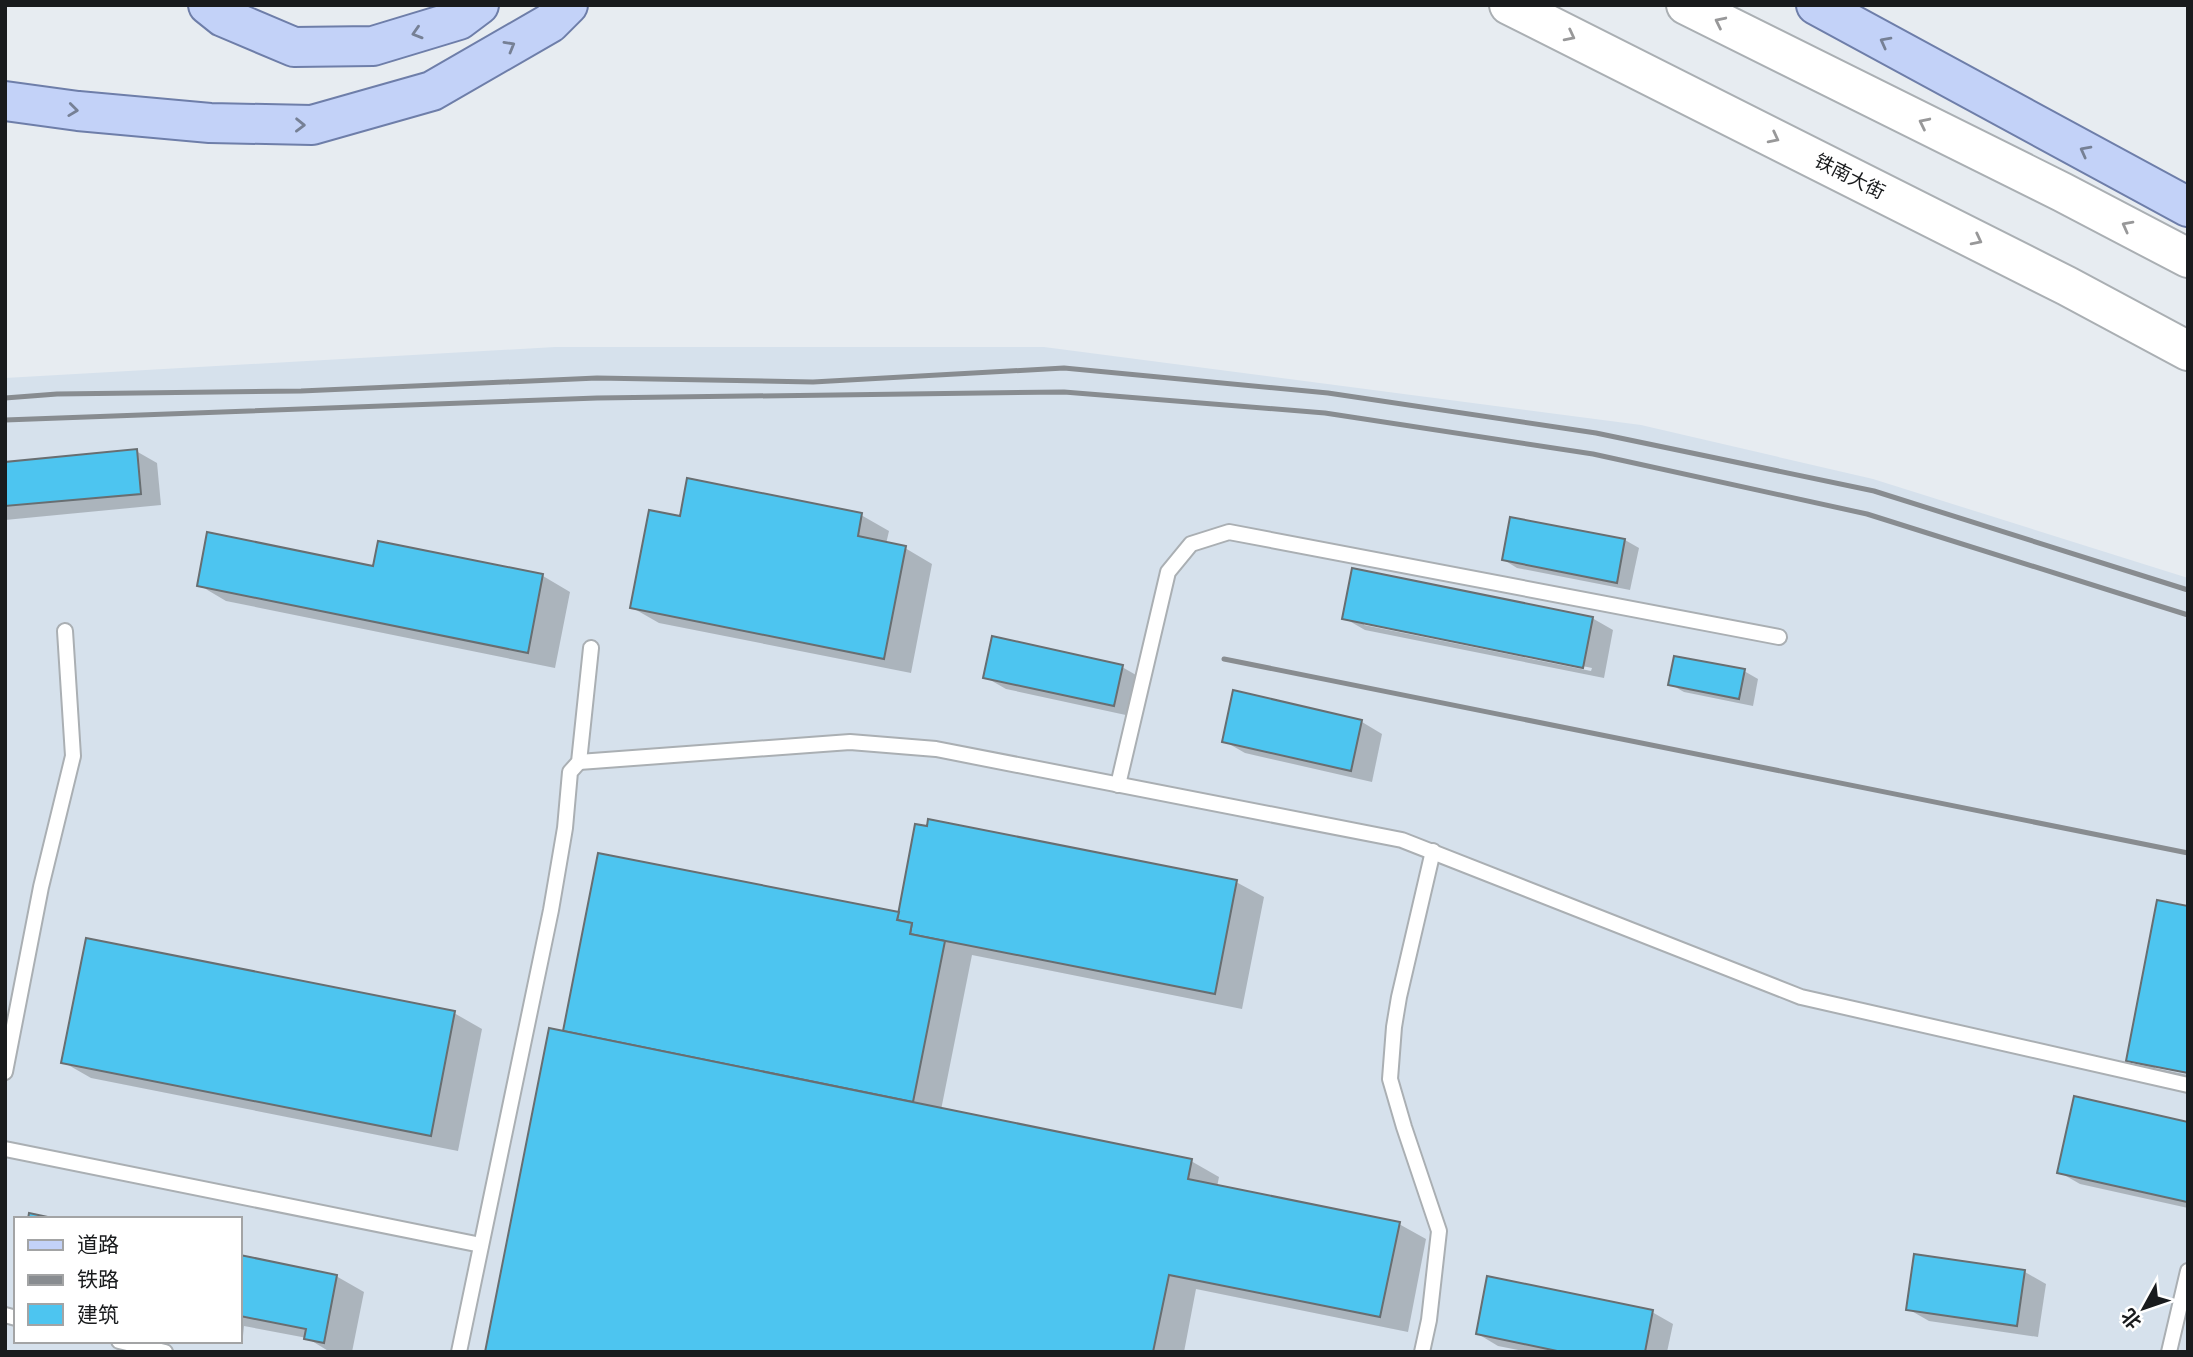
<svg xmlns="http://www.w3.org/2000/svg" width="2193" height="1357" font-family="'Times New Roman','Noto Sans SC',serif">
	<style>
		.built { fill: #d6e1ec; fill-rule: evenodd }
		.shadow { fill: #0003; fill-rule: evenodd }
		.building { fill: #4dc5f0; stroke: #686e71; stroke-width: 2 }
		.lines { fill: none; stroke-linecap: round; stroke-linejoin: round }
		.service-casing { stroke: #aaafb3; stroke-width: 18 }
		.secondary-casing { stroke: #aaafb3; stroke-width: 42 }
		.primary-casing { stroke: #6e7ea9; stroke-width: 42 }
		.service { stroke: #fff; stroke-width: 14 }
		.secondary { stroke: #fff; stroke-width: 38 }
		.primary { stroke: #c3d2f8; stroke-width: 38 }
		.rail { stroke: #888c90; stroke-width: 5 }
		.oneway { stroke: #989899 }
		.oneway2 { stroke: #768095 }
		.labels { text-anchor: middle; stroke-width: 5; stroke-linejoin: round; paint-order: stroke }
		.street-label { font-size: 19px; fill: #191b1d; stroke: #fff }
	</style>
	<rect width="100%" height="100%" fill="#e7ecf1"/>
	<path class="built" d="M555 347H1044L1641 425 1873 479 2188 578V1352H5V378ZM16 1219H240V1341H16Z"/>
	<g class="shadow">
		<polygon points="136,451 157,463 161,505 5,520 5,463"/>
		<polygon points="861,515 889,531 886,544 905,548 932,564 911,673 659,623 631,607"/>
		<polygon points="1511,519 1625,540 1639,548 1630,590 1517,568 1504,560"/>
		<polygon points="379,543 543,576 570,592 555,668 226,601 199,585 374,568"/>
		<path d="M1344 618H1592L1613 630 1604 678 1365 630ZM1364 622 1592 668 1591 671 1364 625Z"/>
		<polygon points="1122,667 1143,679 1135,717 1006,689 985,677"/>
		<polygon points="1744,671 1758,679 1753,706 1684,692 1670,684"/>
		<polygon points="1362,722 1382,734 1372,782 1245,753 1224,741"/>
		<polygon points="1236,882 1264,897 1242,1009 972,955 941,1110 1191,1161 1219,1177 1217,1187 1399,1224 1426,1239 1408,1332 1196,1289 1184,1352 486,1352 564,1033 900,914"/>
		<polygon points="454,1013 482,1029 458,1151 91,1078 63,1062"/>
		<polygon points="2128,1060 2155,1065 2155,1068 2188,1075 2188,1082 2155,1076"/>
		<polygon points="2188,1124 2188,1208 2080,1184 2059,1172"/>
		<polygon points="240,1257 336,1276 364,1292 352,1352 330,1352 307,1338 244,1326 243,1336 240,1335"/>
		<polygon points="2025,1272 2046,1284 2038,1337 1929,1321 1908,1309"/>
		<polygon points="1652,1312 1673,1324 1667,1352 1529,1352 1498,1346 1478,1334"/>
	</g>
	<g class="building">
		<polygon points="137,449 141,494 5,506 5,462"/>
		<polygon points="687,478 862,513 858,536 906,546 884,659 630,608 649,510 680,516"/>
		<polygon points="1510,517 1625,539 1617,583 1502,560"/>
		<polygon points="207,532 373,566 378,541 543,574 528,653 197,586"/>
		<polygon points="1352,568 1593,617 1583,668 1342,619"/>
		<polygon points="992,636 1123,665 1114,706 983,678"/>
		<polygon points="1674,656 1745,669 1739,699 1668,685"/>
		<polygon points="1233,690 1362,720 1351,771 1222,742"/>
		<polygon points="928,819 1237,880 1215,994 910,934 912,923 897,920 915,824 927,826"/>
		<polygon points="598,853 899,912 897,920 912,923 910,934 945,941 913,1102 563,1031"/>
		<polygon points="2157,900 2188,906 2188,1073 2126,1061"/>
		<polygon points="86,938 455,1011 431,1136 61,1063"/>
		<polygon points="549,1028 1192,1159 1188,1179 1400,1222 1380,1317 1169,1275 1153,1352 485,1352"/>
		<polygon points="2074,1096 2188,1122 2187,1202 2057,1173"/>
		<polygon points="29,1213 57,1219 28,1219"/>
		<polygon points="1914,1254 2025,1270 2017,1326 1906,1310"/>
		<polygon points="240,1255 337,1275 324,1343 304,1339 306,1329 240,1316"/>
		<polygon points="1487,1276 1653,1310 1645,1352 1562,1352 1476,1334"/>
	</g>
	<g class="lines">
		<defs>
			<g id="service">
				<polyline points="579,762 850,742 936,749 1402,840 1801,997 2188,1085"/>
				<polyline points="1118,785 1168,572 1191,544 1229,532 1779,637"/>
				<polyline points="5,1072 41,887 73,756 65,631"/>
				<polyline points="5,1149 481,1245"/>
				<polyline points="5,1315 16,1318"/>
				<polyline points="119,1341 165,1352"/>
				<polyline points="459,1352 551,910 565,828 570,772 579,762 591,648"/>
				<polyline points="1422,1352 1429,1320 1439,1231 1404,1127 1390,1079 1394,1027 1399,997 1433,851"/>
				<polyline points="2169,1352 2188,1271"/>
			</g>
			<g id="secondary">
				<polyline points="1509,5 2067,286 2188,351"/>
				<polyline points="1686,5 2062,192 2188,258"/>
			</g>
			<g id="primary">
				<polyline points="208,5 223,17 294,47 373,46 459,20 479,5"/>
				<polyline points="1816,5 2188,207"/>
				<polyline points="5,101 78,111 210,123 312,125 432,91 550,23 568,5"/>
			</g>
		</defs>
		<use href="#service" class="service-casing"/>
		<use href="#secondary" class="secondary-casing"/>
		<use href="#primary" class="primary-casing"/>
		<use href="#service" class="service"/>
		<use href="#secondary" class="secondary"/>
		<use href="#primary" class="primary"/>
		<g class="rail">
			<polyline points="5,398 57,394 301,391 597,378 813,382 1064,368 1328,393 1596,433 1874,491 2188,590"/>
			<polyline points="5,420 597,398 1064,392 1325,413 1593,454 1867,514 2188,615"/>
			<polyline points="1224,659 2188,853"/>
		</g>
	</g>
	<defs><path id="oneway-chevron" d="M-2-3.5L2.5 0L-2 3.5" fill="none" stroke-width="1.6" stroke-linecap="round" stroke-linejoin="round" transform="scale(1.75)"/></defs>
	<g class="oneway">
		<use href="#oneway-chevron" transform="translate(1720 22) rotate(-154)"/>
		<use href="#oneway-chevron" transform="translate(1570 36) rotate(27)"/>
		<use href="#oneway-chevron" transform="translate(1924 123) rotate(-154)"/>
		<use href="#oneway-chevron" transform="translate(1774 138) rotate(27)"/>
		<use href="#oneway-chevron" transform="translate(2127 226) rotate(-152)"/>
		<use href="#oneway-chevron" transform="translate(1977 240) rotate(27)"/>
	</g>
	<g class="oneway2">
		<use href="#oneway-chevron" transform="translate(417 33) rotate(163)"/>
		<use href="#oneway-chevron" transform="translate(1885 42) rotate(-152)"/>
		<use href="#oneway-chevron" transform="translate(510 46) rotate(-30)"/>
		<use href="#oneway-chevron" transform="translate(73 110) rotate(7)"/>
		<use href="#oneway-chevron" transform="translate(300 125) rotate(1)"/>
		<use href="#oneway-chevron" transform="translate(2085 151) rotate(-152)"/>
	</g>
	<g class="labels">
		<g class="street-label">
			<text transform="translate(1850 176) rotate(27)" y="7">铁南大街</text>
		</g>
	</g>
	<rect width="2193" height="1357" fill="none" stroke="#191b1d" stroke-width="14"/>
	<rect x="14" y="1217" width="228" height="126" fill="#ffffff" stroke="#a3a4a5" stroke-width="2"/>
	<rect x="28" y="1240" width="35" height="10" fill="#c3d2f8" stroke="#a3a4a5" stroke-width="2"/>
	<text x="77" y="1252" font-size="21" fill="#191b1d">道路</text>
	<rect x="28" y="1275" width="35" height="10" fill="#888c90" stroke="#a3a4a5" stroke-width="2"/>
	<text x="77" y="1287" font-size="21" fill="#191b1d">铁路</text>
	<rect x="28" y="1304" width="35" height="21" fill="#4dc5f0" stroke="#a3a4a5" stroke-width="2"/>
	<text x="77" y="1322" font-size="21" fill="#191b1d">建筑</text>
	<g transform="translate(2144 1308) rotate(230)" stroke="#ffffff" stroke-width="5" paint-order="stroke">
	<path d="M0-5L12 26L0 18L-12 26Z" fill="#191b1d"/>
	<text y="-10" font-size="19" font-weight="bold" text-anchor="middle" fill="#191b1d">北</text>
	</g>
</svg>
